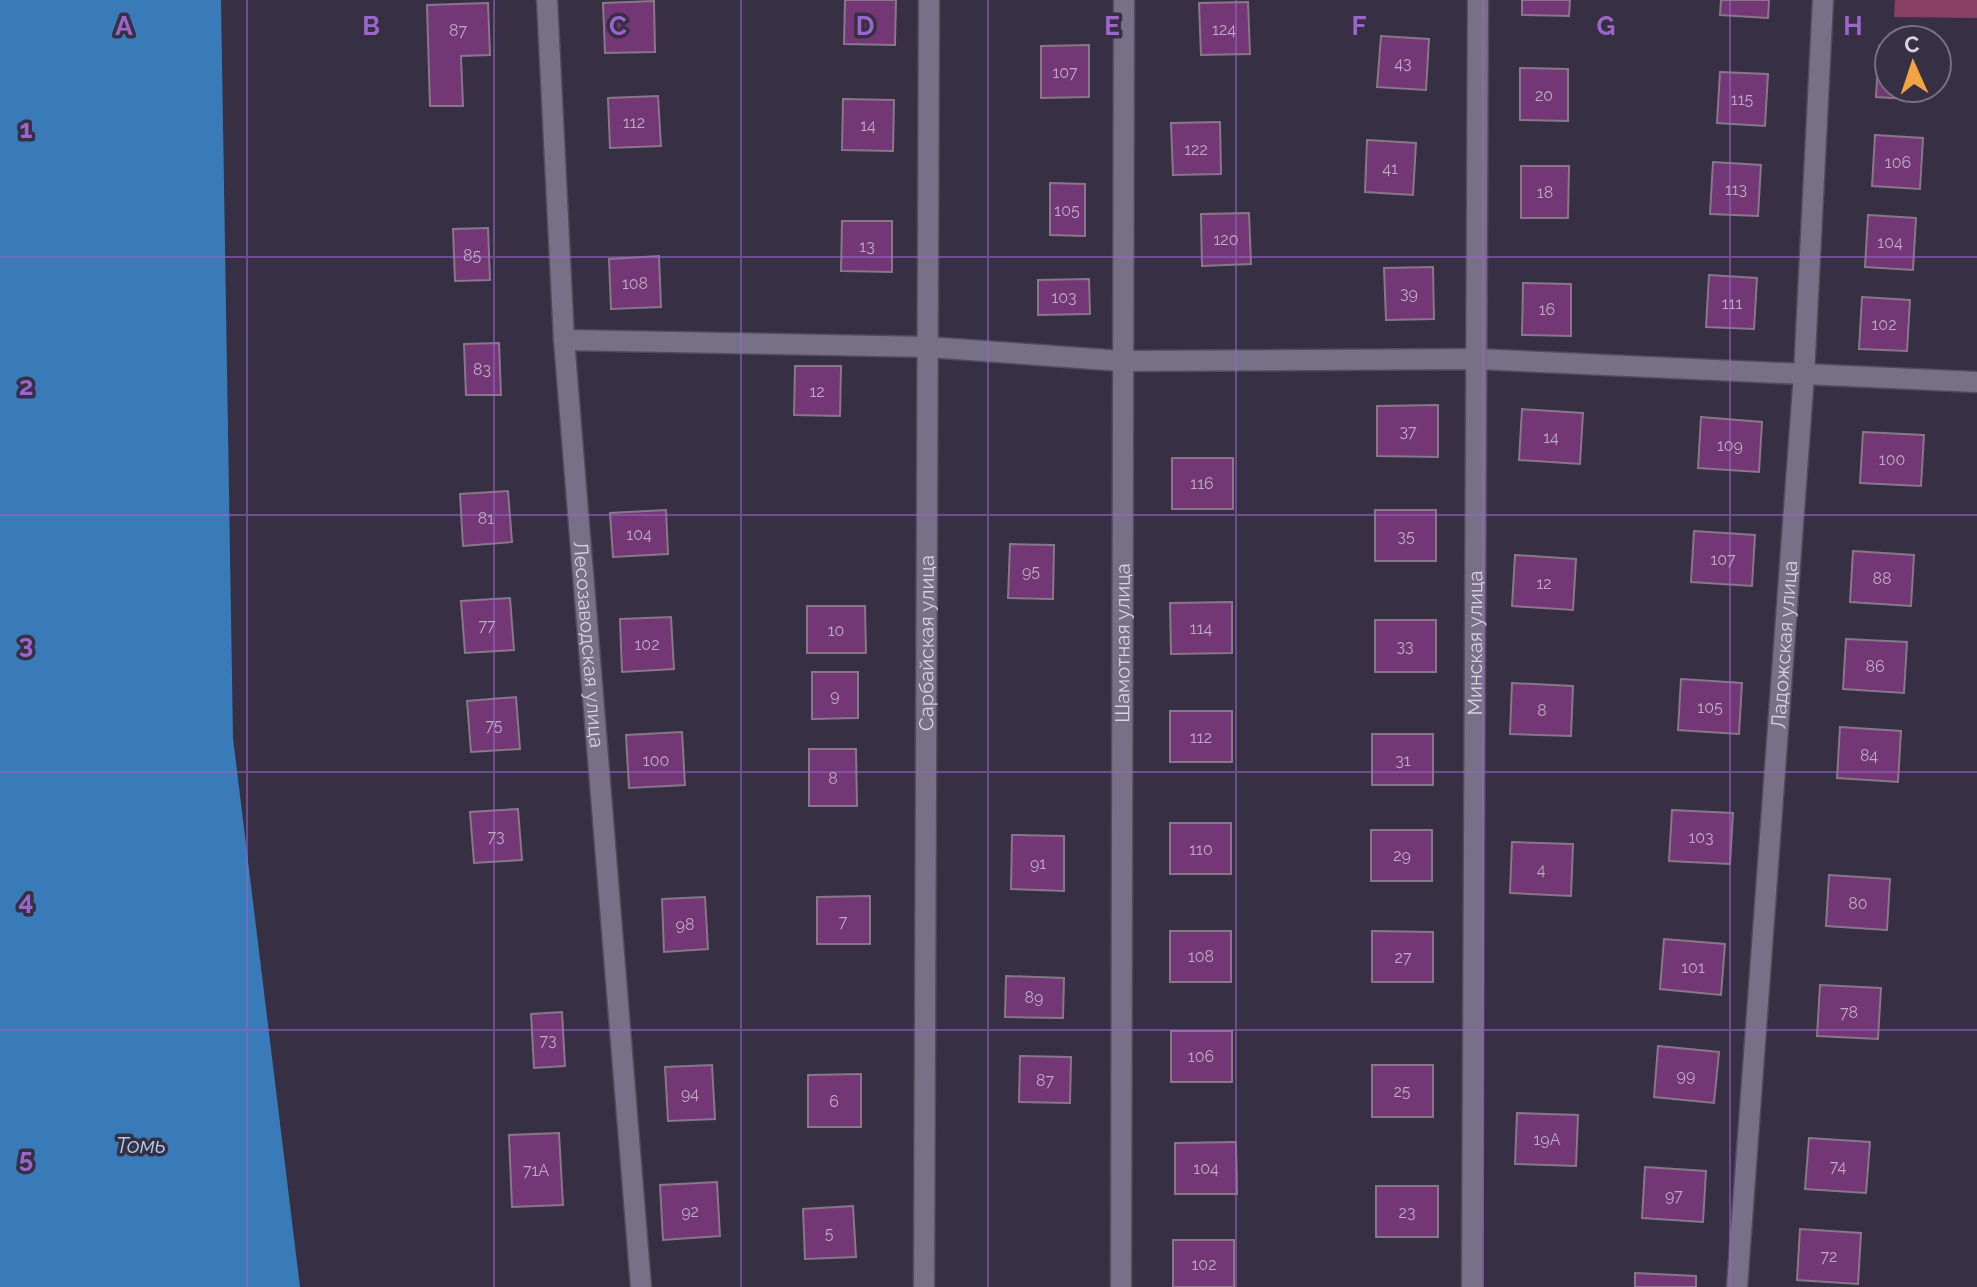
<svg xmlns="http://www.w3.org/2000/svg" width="1977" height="1287" font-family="Raleway,sans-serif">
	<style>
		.green { fill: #884062 }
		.water { fill: #397bb9 }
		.building { fill: #723774; stroke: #897689; stroke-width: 2 }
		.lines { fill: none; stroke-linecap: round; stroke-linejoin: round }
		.street-casing { stroke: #524b5d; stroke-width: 23 }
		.street { stroke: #787087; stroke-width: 20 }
		.grid { fill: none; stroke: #9b66ca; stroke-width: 2; stroke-opacity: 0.55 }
		.labels { text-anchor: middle; stroke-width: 7; stroke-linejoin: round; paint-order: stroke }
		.number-label { font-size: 16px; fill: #bdabc4 }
		.street-label { font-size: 20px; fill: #d6d2df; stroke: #372f44 }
		.water-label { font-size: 22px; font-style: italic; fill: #adceef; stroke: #372f44 }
		.grid-label { font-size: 26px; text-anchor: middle; font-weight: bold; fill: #9b66ca; stroke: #372f44; stroke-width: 7; stroke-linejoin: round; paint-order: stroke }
	</style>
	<rect width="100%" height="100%" fill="#372f44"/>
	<polygon class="green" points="1895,0 1977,0 1977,18 1894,17"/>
	<polygon class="water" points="0,0 221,0 233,738 300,1287 0,1287"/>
	<g class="building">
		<polygon points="845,0 896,0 895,45 844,44"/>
		<polygon points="1522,0 1570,0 1569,16 1522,15"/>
		<polygon points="1721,0 1769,0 1768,18 1720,15"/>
		<polygon points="654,1 655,52 605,53 603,3"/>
		<polygon points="1248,2 1250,54 1201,55 1199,3"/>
		<polygon points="488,3 490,55 461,56 463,106 430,106 427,5"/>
		<polygon points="1381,36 1429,39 1426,90 1377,87"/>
		<polygon points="1089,45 1089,97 1041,98 1041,46"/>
		<polygon points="1879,46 1889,46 1889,88 1924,88 1924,100 1876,97"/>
		<polygon points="1520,68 1568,69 1568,121 1520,120"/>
		<polygon points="1720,72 1768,74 1765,126 1717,123"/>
		<polygon points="658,96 661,146 610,148 608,98"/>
		<polygon points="843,99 894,100 893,151 842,150"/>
		<polygon points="1220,122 1221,174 1173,175 1171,123"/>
		<polygon points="1875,135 1923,138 1920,189 1872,186"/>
		<polygon points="1367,140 1416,143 1413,195 1365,192"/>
		<polygon points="1713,162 1761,165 1758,216 1710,214"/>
		<polygon points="1521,166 1569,166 1568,218 1521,218"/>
		<polygon points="1050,183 1085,184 1085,236 1050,235"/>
		<polygon points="1249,213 1251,264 1202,266 1201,214"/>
		<polygon points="1868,215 1916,218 1913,270 1865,267"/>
		<polygon points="842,221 892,221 892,272 841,271"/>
		<polygon points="488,228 490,280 455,281 453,229"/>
		<polygon points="659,256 661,307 611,309 609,259"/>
		<polygon points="1433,267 1434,319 1386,320 1384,268"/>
		<polygon points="1709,275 1757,278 1754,329 1706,327"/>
		<polygon points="1089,279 1090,314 1038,315 1038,280"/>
		<polygon points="1523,283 1571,284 1571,336 1522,335"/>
		<polygon points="1862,297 1910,300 1907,351 1859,349"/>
		<polygon points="499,343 501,395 466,395 464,344"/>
		<polygon points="795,366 841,366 840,416 794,415"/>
		<polygon points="1438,405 1438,457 1377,456 1377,406"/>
		<polygon points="1522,409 1583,413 1580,464 1519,460"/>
		<polygon points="1701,417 1762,422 1759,472 1698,468"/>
		<polygon points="1863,432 1924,435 1921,486 1860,483"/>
		<rect x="1172" y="458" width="61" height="51"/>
		<polygon points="508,491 512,542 463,546 460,494"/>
		<polygon points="666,510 668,554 613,557 610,513"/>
		<rect x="1375" y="510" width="61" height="51"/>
		<polygon points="1694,531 1755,535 1752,586 1691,582"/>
		<polygon points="1010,544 1054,545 1053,599 1008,598"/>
		<polygon points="1853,551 1914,555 1911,606 1850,602"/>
		<polygon points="1515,555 1576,559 1573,610 1512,606"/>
		<polygon points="510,598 514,650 465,653 461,601"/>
		<polygon points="1232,602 1232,653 1171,654 1170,603"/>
		<polygon points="807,606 865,606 866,653 807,653"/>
		<polygon points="671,617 674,669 622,672 620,619"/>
		<rect x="1375" y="620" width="61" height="52"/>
		<polygon points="1846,639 1907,642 1904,693 1843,689"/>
		<polygon points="812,672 858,672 858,718 812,719"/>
		<polygon points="1681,679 1742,683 1739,734 1678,730"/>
		<polygon points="1512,683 1573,686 1571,736 1510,734"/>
		<polygon points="516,697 520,749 471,752 467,701"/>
		<rect x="1170" y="711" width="62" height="51"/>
		<polygon points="1840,727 1901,731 1898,782 1837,778"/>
		<polygon points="682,732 685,785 629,788 626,735"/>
		<rect x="1372" y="734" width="61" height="51"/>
		<polygon points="809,749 856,749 857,806 809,806"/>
		<polygon points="518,809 522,860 474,863 470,812"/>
		<polygon points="1672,810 1733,813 1730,864 1669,861"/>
		<rect x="1170" y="823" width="61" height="51"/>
		<rect x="1371" y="830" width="61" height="51"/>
		<polygon points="1012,835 1064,836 1064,891 1011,889"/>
		<polygon points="1512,842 1573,844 1571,896 1510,893"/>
		<polygon points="1829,875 1890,879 1887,930 1826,926"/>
		<polygon points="870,896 870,944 817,944 817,897"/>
		<polygon points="705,897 708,949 664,952 662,899"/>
		<rect x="1170" y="931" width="61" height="51"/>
		<polygon points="1372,931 1433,932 1433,982 1372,982"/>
		<polygon points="1664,939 1725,944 1721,995 1660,989"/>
		<polygon points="1006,976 1064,978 1063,1018 1005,1017"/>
		<polygon points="1820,985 1881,988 1878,1039 1817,1036"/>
		<polygon points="562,1012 565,1066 534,1068 531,1014"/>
		<rect x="1171" y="1031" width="61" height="51"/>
		<polygon points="1658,1046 1719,1052 1714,1103 1654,1097"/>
		<polygon points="1020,1056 1071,1057 1070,1103 1019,1102"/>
		<polygon points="712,1065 715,1119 668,1121 665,1067"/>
		<rect x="1372" y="1065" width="61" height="52"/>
		<polygon points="861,1074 861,1127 808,1127 808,1075"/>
		<polygon points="1517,1113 1578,1115 1576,1166 1515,1164"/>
		<polygon points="559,1133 563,1205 512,1207 509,1135"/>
		<polygon points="1809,1138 1870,1142 1866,1193 1805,1189"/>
		<polygon points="1236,1142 1237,1194 1175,1194 1175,1143"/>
		<polygon points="1645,1167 1706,1171 1703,1222 1642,1218"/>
		<polygon points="717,1182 720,1236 663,1240 660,1185"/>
		<rect x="1376" y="1186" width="62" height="51"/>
		<polygon points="853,1206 856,1257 805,1259 803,1209"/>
		<polygon points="1800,1229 1861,1233 1858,1284 1797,1280"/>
		<rect x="1173" y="1240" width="61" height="47"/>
		<polygon points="1635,1273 1696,1276 1696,1287 1635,1287"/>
	</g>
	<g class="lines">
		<defs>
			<g id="street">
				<path id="s1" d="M547 0 564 340 641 1287"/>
				<polyline points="564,340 928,347 1122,361 1476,359 1977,382"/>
				<path id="s2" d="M924 1287 929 0"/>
				<path id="s3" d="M1121 1287 1124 0"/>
				<path id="s4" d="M1472 1287 1478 0"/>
				<path id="s5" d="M1737 1287 1804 374 1823 0"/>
			</g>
		</defs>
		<use href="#street" class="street-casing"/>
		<use href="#street" class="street"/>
	</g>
	<path class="grid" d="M247 0V1287M494 0V1287M741 0V1287M988 0V1287M1236 0V1287M1483 0V1287M1730 0V1287M0 257H1977M0 515H1977M0 772H1977M0 1030H1977"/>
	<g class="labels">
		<g class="number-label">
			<text x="1224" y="35">124</text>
			<text x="458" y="36">87</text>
			<text x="1403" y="69">43</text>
			<text x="1065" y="78">107</text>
			<text x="1544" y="101">20</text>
			<text x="1742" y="105">115</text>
			<text x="634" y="128">112</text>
			<text x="868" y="131">14</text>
			<text x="1196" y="155">122</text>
			<text x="1898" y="168">106</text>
			<text x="1390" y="174">41</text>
			<text x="1736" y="195">113</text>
			<text x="1545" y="198">18</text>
			<text x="1067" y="216">105</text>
			<text x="1226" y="245">120</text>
			<text x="1890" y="248">104</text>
			<text x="867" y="252">13</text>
			<text x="472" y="261">85</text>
			<text x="635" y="289">108</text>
			<text x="1409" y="299">39</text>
			<text x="1064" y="303">103</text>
			<text x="1732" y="309">111</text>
			<text x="1547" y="315">16</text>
			<text x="1884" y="330">102</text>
			<text x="482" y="375">83</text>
			<text x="817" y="397">12</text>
			<text x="1408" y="437">37</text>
			<text x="1551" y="443">14</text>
			<text x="1730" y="451">109</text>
			<text x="1892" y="465">100</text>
			<text x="1202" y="489">116</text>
			<text x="486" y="524">81</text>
			<text x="639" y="540">104</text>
			<text x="1406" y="542">35</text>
			<text x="1723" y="565">107</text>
			<text x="1031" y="577">95</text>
			<text x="1882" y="584">88</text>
			<text x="1544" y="589">12</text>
			<text x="487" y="631">77</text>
			<text x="1201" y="634">114</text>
			<text x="836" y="636">10</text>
			<text x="647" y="650">102</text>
			<text x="1405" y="652">33</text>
			<text x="1875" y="672">86</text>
			<text x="835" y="701">9</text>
			<text x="1710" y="713">105</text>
			<text x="1542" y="716">8</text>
			<text x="494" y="731">75</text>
			<text x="1201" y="743">112</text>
			<text x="1869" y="761">84</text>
			<text x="656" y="766">100</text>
			<text x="1403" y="766">31</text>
			<text x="833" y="784">8</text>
			<text x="496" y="842">73</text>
			<text x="1701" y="843">103</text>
			<text x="1201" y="855">110</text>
			<text x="1402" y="861">29</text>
			<text x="1038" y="869">91</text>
			<text x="1541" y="875">4</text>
			<text x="1858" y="909">80</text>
			<text x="843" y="927">7</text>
			<text x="685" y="930">98</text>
			<text x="1201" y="962">108</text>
			<text x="1403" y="963">27</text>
			<text x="1693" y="973">101</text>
			<text x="1034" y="1003">89</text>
			<text x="1849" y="1018">78</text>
			<text x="548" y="1046">73</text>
			<text x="1201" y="1062">106</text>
			<text x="1686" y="1081">99</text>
			<text x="1045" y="1086">87</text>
			<text x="1402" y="1097">25</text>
			<text x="690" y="1099">94</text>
			<text x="834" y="1107">6</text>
			<text x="1547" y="1145">19А</text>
			<text x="1838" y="1172">74</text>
			<text x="1206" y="1174">104</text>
			<text x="536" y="1176">71А</text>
			<text x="1674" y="1201">97</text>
			<text x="690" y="1217">92</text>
			<text x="1407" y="1218">23</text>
			<text x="829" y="1239">5</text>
			<text x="1829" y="1262">72</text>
			<text x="1204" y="1270">102</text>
		</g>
		<g class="street-label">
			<text dy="7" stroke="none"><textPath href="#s3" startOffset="644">Шамотная улица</textPath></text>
			<text dy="7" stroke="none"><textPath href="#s4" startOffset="644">Минская улица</textPath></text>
			<text dy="7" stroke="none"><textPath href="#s1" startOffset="646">Лесозаводская улица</textPath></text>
			<text dy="7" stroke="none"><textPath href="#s2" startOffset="644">Сарбайская улица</textPath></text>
			<text dy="7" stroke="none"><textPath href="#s5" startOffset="644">Ладожская улица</textPath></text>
		</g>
		<g class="water-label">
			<text x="141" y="1153">Томь</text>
		</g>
	</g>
	<g class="grid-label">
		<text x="124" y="35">A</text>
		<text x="371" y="35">B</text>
		<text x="618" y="35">C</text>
		<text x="865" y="35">D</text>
		<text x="1112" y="35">E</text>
		<text x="1359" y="35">F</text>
		<text x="1606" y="35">G</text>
		<text x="1853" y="35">H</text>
		<text x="26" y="138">1</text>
		<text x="26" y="395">2</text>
		<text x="26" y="653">3</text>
		<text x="26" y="910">4</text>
		<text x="26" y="1167">5</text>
	</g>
	<g transform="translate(1913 64) rotate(357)"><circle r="38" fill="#372f44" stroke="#777082" stroke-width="2"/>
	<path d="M0-6L14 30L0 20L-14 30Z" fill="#f3a442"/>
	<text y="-12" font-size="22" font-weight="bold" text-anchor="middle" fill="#d6d2df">С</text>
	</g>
</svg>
